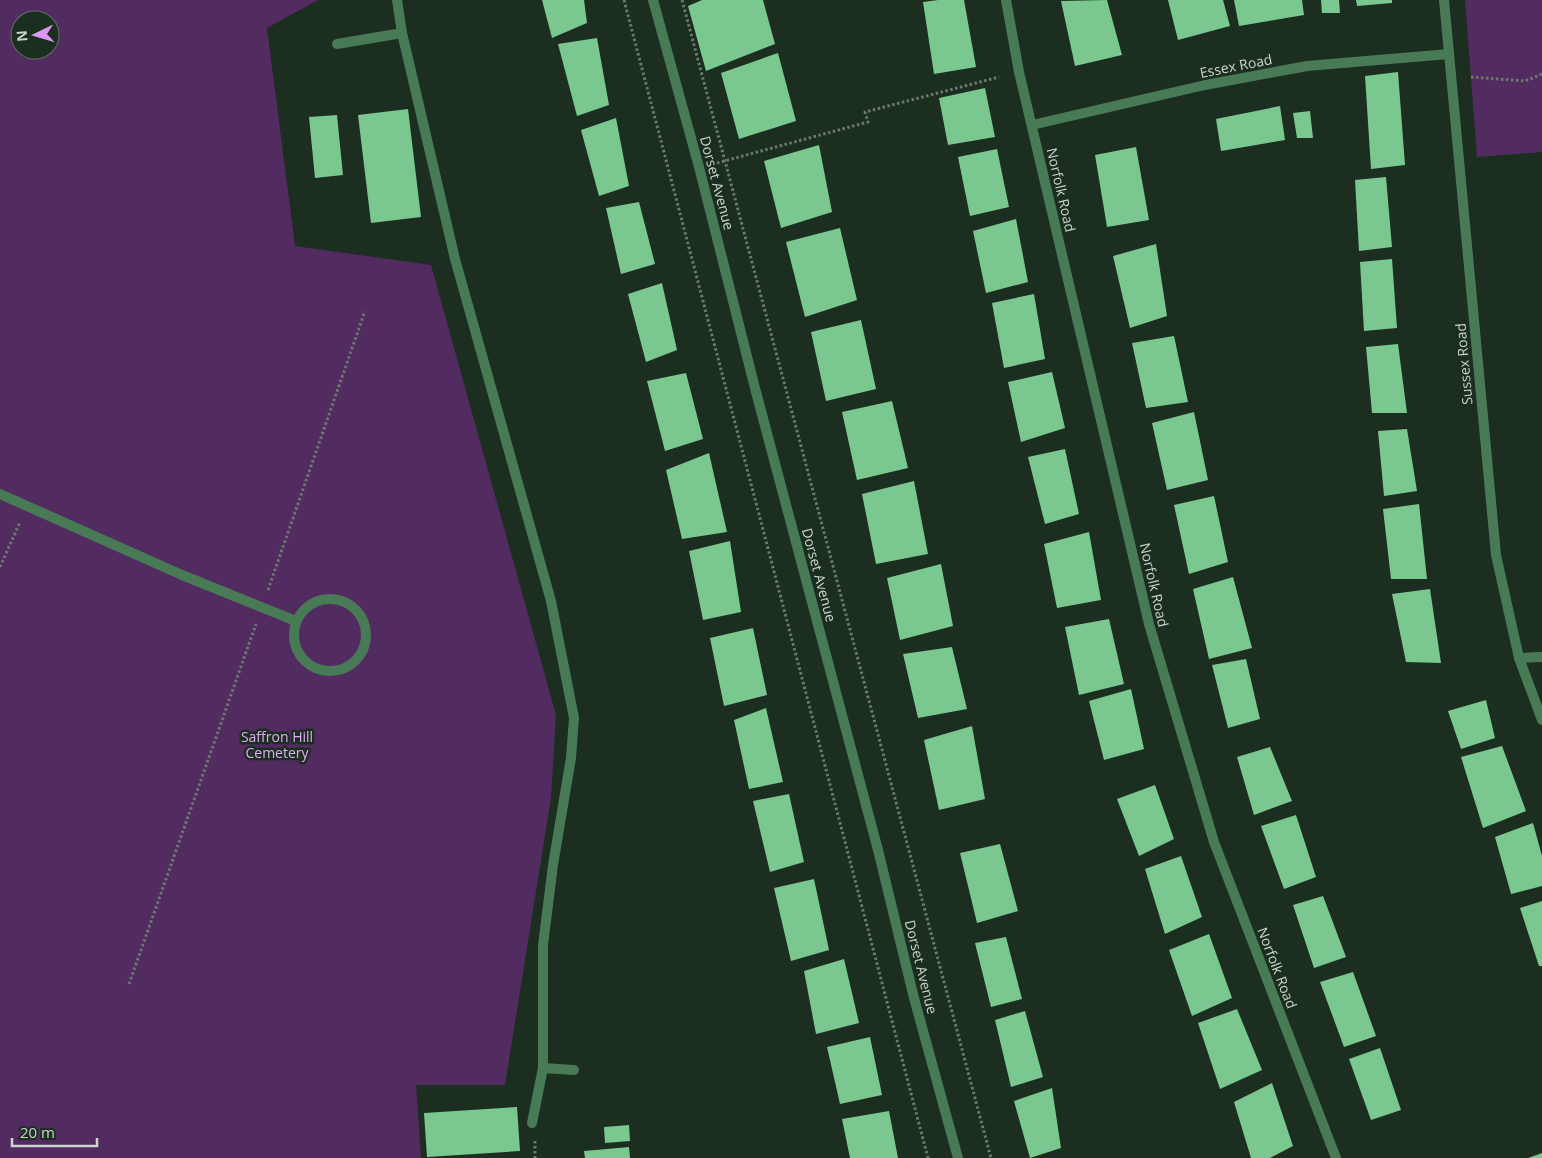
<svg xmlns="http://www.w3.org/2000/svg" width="1542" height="1158" font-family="'Open Sans',sans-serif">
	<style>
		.green { fill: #522b61; fill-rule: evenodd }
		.building { fill: #7ac88f }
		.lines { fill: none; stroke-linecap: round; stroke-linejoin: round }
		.path { stroke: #6b7a6e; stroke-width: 3; stroke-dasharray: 2.5 2.5; stroke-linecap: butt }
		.lane { stroke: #497a56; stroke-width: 10 }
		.street { stroke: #497a56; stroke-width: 10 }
		.labels { text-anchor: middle; stroke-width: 5; stroke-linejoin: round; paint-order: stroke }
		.street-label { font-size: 14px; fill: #cad6cc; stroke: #1b2e20 }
		.park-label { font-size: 14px; fill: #e0adf6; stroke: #1b2e20 }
	</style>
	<rect width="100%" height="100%" fill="#1b2e20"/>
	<g class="green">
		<path d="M0 0H318L267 28 295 246 431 265 556 715 551 798 505 1085H416L421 1158H0ZM20 20H50V50H20Z"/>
		<polygon points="1465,0 1542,0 1542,152 1477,157"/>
	</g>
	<g class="building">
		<polygon points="542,0 584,0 587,23 552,38"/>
		<polygon points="702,0 763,0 775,44 706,71 688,6"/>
		<polygon points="938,0 964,0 976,67 934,74 923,2"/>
		<polygon points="1107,0 1122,55 1075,66 1061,1"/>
		<polygon points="1168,0 1223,0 1230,26 1178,40"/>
		<polygon points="1234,0 1302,0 1304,15 1239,26"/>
		<polygon points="1321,0 1339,0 1340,13 1322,13"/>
		<polygon points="1356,0 1392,0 1392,3 1357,6"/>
		<polygon points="597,38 609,105 577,116 558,44"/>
		<polygon points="778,53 796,121 739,139 721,73"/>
		<polygon points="1398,72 1405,165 1371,169 1365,76"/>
		<polygon points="985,88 995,137 948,145 939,98"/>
		<polygon points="1280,106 1285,140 1221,151 1216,119"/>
		<polygon points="408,109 421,217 371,223 358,115"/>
		<polygon points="1310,111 1313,138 1297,138 1293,113"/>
		<polygon points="337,115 343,175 315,178 309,117"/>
		<polygon points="616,118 629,186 599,196 581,130"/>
		<polygon points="819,145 832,212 781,228 764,161"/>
		<polygon points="1136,147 1149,220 1107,227 1095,155"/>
		<polygon points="997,149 1009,207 970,216 958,157"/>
		<polygon points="1386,177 1392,247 1359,251 1355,180"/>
		<polygon points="639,202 655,264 621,274 606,208"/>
		<polygon points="1016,219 1028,282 986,293 973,231"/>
		<polygon points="840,228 857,300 805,317 786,242"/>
		<polygon points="1156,244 1167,316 1130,328 1113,256"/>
		<polygon points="1392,259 1397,328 1364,331 1360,262"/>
		<polygon points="662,283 677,350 646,362 628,294"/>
		<polygon points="1034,294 1045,359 1004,368 992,303"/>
		<polygon points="861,320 876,389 826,401 811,332"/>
		<polygon points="1174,336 1188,402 1146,408 1132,343"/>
		<polygon points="1398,344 1407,413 1372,413 1366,347"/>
		<polygon points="1052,372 1065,428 1021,442 1008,382"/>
		<polygon points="686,373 703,439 665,451 647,381"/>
		<polygon points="892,401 908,468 857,480 842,412"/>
		<polygon points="1194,412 1208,480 1167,490 1152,423"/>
		<polygon points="1407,429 1417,491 1384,496 1378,431"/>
		<polygon points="1065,449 1079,514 1045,524 1028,457"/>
		<polygon points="709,453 727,532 682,539 666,470"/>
		<polygon points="914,481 928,554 876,564 862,494"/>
		<polygon points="1214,496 1228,562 1189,574 1174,505"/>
		<polygon points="1419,504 1427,579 1391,579 1383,509"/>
		<polygon points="1089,532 1101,600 1057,608 1044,544"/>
		<polygon points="730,541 741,612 703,620 689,551"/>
		<polygon points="941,564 953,626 900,640 887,578"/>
		<polygon points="1233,577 1252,648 1209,659 1193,589"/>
		<polygon points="1430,589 1441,663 1406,662 1392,594"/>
		<polygon points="1109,619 1124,684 1079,695 1065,627"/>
		<polygon points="753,628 767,695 724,706 710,638"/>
		<polygon points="952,647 967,709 918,718 903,654"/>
		<polygon points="1246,659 1260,719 1228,728 1212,665"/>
		<polygon points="1131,689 1144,749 1104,760 1089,701"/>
		<polygon points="1486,700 1495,738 1461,749 1448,711"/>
		<polygon points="766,708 783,782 749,789 734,720"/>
		<polygon points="972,726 985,799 939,810 924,740"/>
		<polygon points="1502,746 1526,811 1483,828 1461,757"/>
		<polygon points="1270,747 1292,801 1254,815 1237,757"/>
		<polygon points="1155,785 1174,839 1139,856 1117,799"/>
		<polygon points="789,794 804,862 770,872 753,801"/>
		<polygon points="1296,815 1316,877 1284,889 1261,826"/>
		<polygon points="1533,823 1542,856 1542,886 1511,894 1495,837"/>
		<polygon points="1000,844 1018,911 977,923 960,853"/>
		<polygon points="1181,856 1202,917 1165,934 1145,869"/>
		<polygon points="814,879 829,950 791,961 774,888"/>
		<polygon points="1323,896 1346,957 1314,968 1293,905"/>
		<polygon points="1542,901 1542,966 1539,966 1520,908"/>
		<polygon points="1209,934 1232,998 1192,1016 1169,950"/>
		<polygon points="1006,937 1022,999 991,1007 975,943"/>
		<polygon points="844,959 859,1023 816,1034 804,971"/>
		<polygon points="1353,972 1376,1036 1344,1047 1320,982"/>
		<polygon points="1237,1009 1262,1070 1220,1089 1198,1023"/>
		<polygon points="1025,1011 1043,1077 1011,1087 995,1020"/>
		<polygon points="870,1037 882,1095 840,1104 827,1047"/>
		<polygon points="1380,1048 1401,1110 1371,1120 1349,1059"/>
		<polygon points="1272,1083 1293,1146 1270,1158 1251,1158 1234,1102"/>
		<polygon points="1052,1088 1061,1148 1030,1158 1014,1101"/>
		<polygon points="517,1107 520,1151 427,1157 424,1113"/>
		<polygon points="889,1111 898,1158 850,1158 842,1119"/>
		<polygon points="629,1125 630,1141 605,1143 604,1127"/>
		<polygon points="629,1147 630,1158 585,1158 584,1151"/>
		<polygon points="1542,1153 1542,1158 1528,1158"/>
	</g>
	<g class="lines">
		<g class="path">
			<polyline points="624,0 928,1158"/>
			<polyline points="682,0 991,1158"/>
			<polyline points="1471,77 1525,81 1542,74"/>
			<polyline points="717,163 868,122 865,112 999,77"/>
			<polyline points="0,567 20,522"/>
			<polyline points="268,590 365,311"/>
			<polyline points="129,984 256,624"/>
			<polyline points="535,1141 535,1158"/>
		</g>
		<g class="lane">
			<polyline points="397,0 402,33 455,259 551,601 574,718 571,758 553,865 543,945 543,1068 532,1123"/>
			<polyline points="337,44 402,33"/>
			<polyline points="0,494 182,575 296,621"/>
			<circle cx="330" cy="635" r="36"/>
			<polyline points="1519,658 1542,657"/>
			<polyline points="543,1068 574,1070"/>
		</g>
		<g class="street">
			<polyline points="653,0 699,167 756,392 878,850 914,998 958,1158"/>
			<polyline points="1006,0 1019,72 1149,624 1214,842 1336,1158"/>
			<polyline points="1444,0 1496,555 1519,658 1542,720"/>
			<polyline points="1032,125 1205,85 1307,66 1449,54"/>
		</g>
	</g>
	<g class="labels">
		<g class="street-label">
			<text transform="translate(1236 66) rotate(-11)" y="5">Essex Road</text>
			<text transform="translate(717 183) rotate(75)" y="5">Dorset Avenue</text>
			<text transform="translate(1061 190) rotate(77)" y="5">Norfolk Road</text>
			<text transform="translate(1464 364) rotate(-95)" y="5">Sussex Road</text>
			<text transform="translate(819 575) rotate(75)" y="5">Dorset Avenue</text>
			<text transform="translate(1154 585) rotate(77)" y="5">Norfolk Road</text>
			<text transform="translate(921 967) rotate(76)" y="5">Dorset Avenue</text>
			<text transform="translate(1277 968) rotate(69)" y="5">Norfolk Road</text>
		</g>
		<g class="park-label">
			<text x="277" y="742">Saffron Hill<tspan x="277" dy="16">Cemetery</tspan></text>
		</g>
	</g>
	<g transform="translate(35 35) rotate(265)"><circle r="24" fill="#1b2e20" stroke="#617165"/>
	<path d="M0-4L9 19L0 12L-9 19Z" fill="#db99f5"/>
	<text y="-8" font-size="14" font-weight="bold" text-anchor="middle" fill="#cad6cc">N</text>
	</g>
	<path d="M12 1138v8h85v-8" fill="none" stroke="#cad6cc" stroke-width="2.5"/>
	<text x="20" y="1138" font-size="15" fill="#cad6cc" stroke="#1b2e20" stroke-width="4" paint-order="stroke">20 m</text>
</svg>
